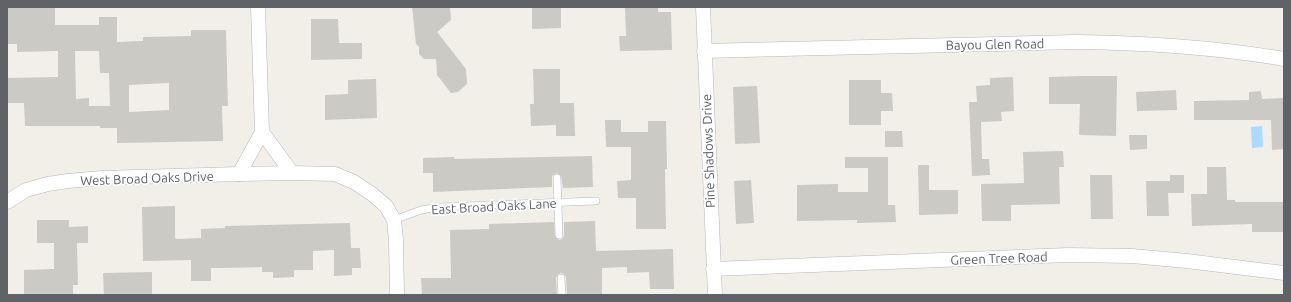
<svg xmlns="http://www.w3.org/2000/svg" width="1291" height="302" font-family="Ubuntu,sans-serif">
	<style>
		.water { fill: #aadaff }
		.building { fill: #cccac5; fill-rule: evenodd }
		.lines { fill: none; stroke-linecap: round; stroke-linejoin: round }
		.service-casing { stroke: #b5b8bc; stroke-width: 8 }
		.minor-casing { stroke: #b5b8bc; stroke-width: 15 }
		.service { stroke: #fff; stroke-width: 7 }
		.minor { stroke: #fff; stroke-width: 14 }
		.labels { text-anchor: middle; stroke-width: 3.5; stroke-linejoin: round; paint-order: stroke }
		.street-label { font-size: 13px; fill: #5f6368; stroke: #fff }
	</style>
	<rect width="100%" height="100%" fill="#f1efe8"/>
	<polygon class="water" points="1262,126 1263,147 1252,148 1251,127"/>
	<g class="building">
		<path d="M7 7H55V25H99V17H117V42L143 41V37L191 36V30H226L228 106H222L223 141 117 143V128H100V126H25L24 103H7V78L58 77V51L17 52V44H7ZM75 51H99L100 73H109L110 106H89V98L76 99ZM169 83V110L129 112V85Z"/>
		<polygon points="412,7 450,7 451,20 437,32 466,69 467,84 458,92 451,93 437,75 436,59 424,59 419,54 419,47 416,44"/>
		<polygon points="532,7 561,7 561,28 532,29"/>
		<polygon points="625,7 658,7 658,12 671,12 672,50 620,51 619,36 626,36"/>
		<polygon points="311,19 338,19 339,43 362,43 362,59 311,60"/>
		<polygon points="533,69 560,69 560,103 574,103 575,136 556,136 556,125 531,126 530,104 534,104"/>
		<polygon points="1081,76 1117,76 1116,136 1079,135 1080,104 1049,104 1049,77"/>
		<polygon points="1013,77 1014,111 1001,112 1002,121 981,122 982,159 989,159 990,175 972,176 969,102 977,102 976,86 990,85 990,78"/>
		<polygon points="376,79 377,118 325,120 325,95 348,94 348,80"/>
		<polygon points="849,80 881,80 881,93 892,93 893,111 881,111 881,125 849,125"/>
		<polygon points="757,86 760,143 735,144 733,87"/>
		<polygon points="1176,90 1177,110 1137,111 1136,92"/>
		<polygon points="1261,91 1262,99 1284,98 1284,149 1272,150 1271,120 1194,120 1194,101 1249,100 1249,92"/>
		<polygon points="605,120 621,120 621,132 648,132 648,121 666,121 667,169 665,169 666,229 636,229 636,198 618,198 617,181 631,180 631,147 606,147"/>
		<polygon points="885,131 902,131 903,147 885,147"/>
		<polygon points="1129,135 1147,135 1147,149 1130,150"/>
		<polygon points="1063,151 1064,167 1059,167 1060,204 1011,205 1011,221 982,221 981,184 1024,183 1023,152"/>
		<polygon points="592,156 593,187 563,188 561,176 557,173 552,176 552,187 433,192 433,173 423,173 423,158 454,157 454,159"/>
		<polygon points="845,157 888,157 888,205 895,205 896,222 857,223 857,220 797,221 797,185 838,184 838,192 868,192 868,168 845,168"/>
		<polygon points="918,165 929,165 929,190 958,190 958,214 919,215"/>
		<polygon points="1207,167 1226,167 1227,200 1235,200 1235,202 1284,202 1284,232 1252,232 1252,224 1192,226 1191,194 1207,194"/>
		<polygon points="1090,175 1112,175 1113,219 1091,219"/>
		<polygon points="1170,175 1184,175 1184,193 1168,193 1169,216 1147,216 1146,181 1170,181"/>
		<polygon points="751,180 754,223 736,224 734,181"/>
		<polygon points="175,206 175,238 177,239 201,238 201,229 225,228 225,226 350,223 351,248 360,248 361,268 352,268 352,275 334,276 334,250 313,251 313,270 294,270 294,277 273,278 273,272 262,272 262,267 221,268 211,268 211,281 191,281 191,260 143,261 142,207"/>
		<polygon points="37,220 69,220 69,227 88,226 88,243 77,243 78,285 73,285 73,295 24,295 24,270 54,269 54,243 37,243"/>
		<polygon points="595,221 596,251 673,249 674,289 650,289 649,272 627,273 627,267 602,268 602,295 567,295 566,277 564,274 561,273 558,274 556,278 557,295 422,295 421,278 451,278 450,230 489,229 489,224 554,222 555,237 560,240 563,238 564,235 564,222"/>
		<polygon points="152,272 152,295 104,295 103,273"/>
	</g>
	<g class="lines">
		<defs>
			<g id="service">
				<polyline points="557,178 559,235"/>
				<polyline points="394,220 421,210 439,207 596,201"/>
				<polyline points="561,278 562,295"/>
			</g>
			<g id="minor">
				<polyline points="703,7 715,295"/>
				<path d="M704 51 1075 42C1146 43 1215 47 1284 59"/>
				<polyline points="262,132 292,173"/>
				<polyline points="239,174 262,132 258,7"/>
				<polyline points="7,202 26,190 48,184 68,181 102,178 239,174 292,173 335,174 354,182 372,194 386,206 394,220 396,240 397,295"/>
				<polyline points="713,269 1068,255 1132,256 1187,261 1284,273"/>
			</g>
		</defs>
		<use href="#service" class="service-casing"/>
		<use href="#minor" class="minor-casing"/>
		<use href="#service" class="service"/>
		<use href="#minor" class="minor"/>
	</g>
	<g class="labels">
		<g class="street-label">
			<text transform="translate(995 44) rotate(-1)" y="5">Bayou Glen Road</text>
			<text transform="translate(708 151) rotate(-92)" y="5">Pine Shadows Drive</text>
			<text transform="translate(147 178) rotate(-2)" y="5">West Broad Oaks Drive</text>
			<text transform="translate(494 206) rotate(-3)" y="5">East Broad Oaks Lane</text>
			<text transform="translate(999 258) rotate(-2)" y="5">Green Tree Road</text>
		</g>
	</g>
	<rect width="1291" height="302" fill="none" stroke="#5f6368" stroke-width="16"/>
</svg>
